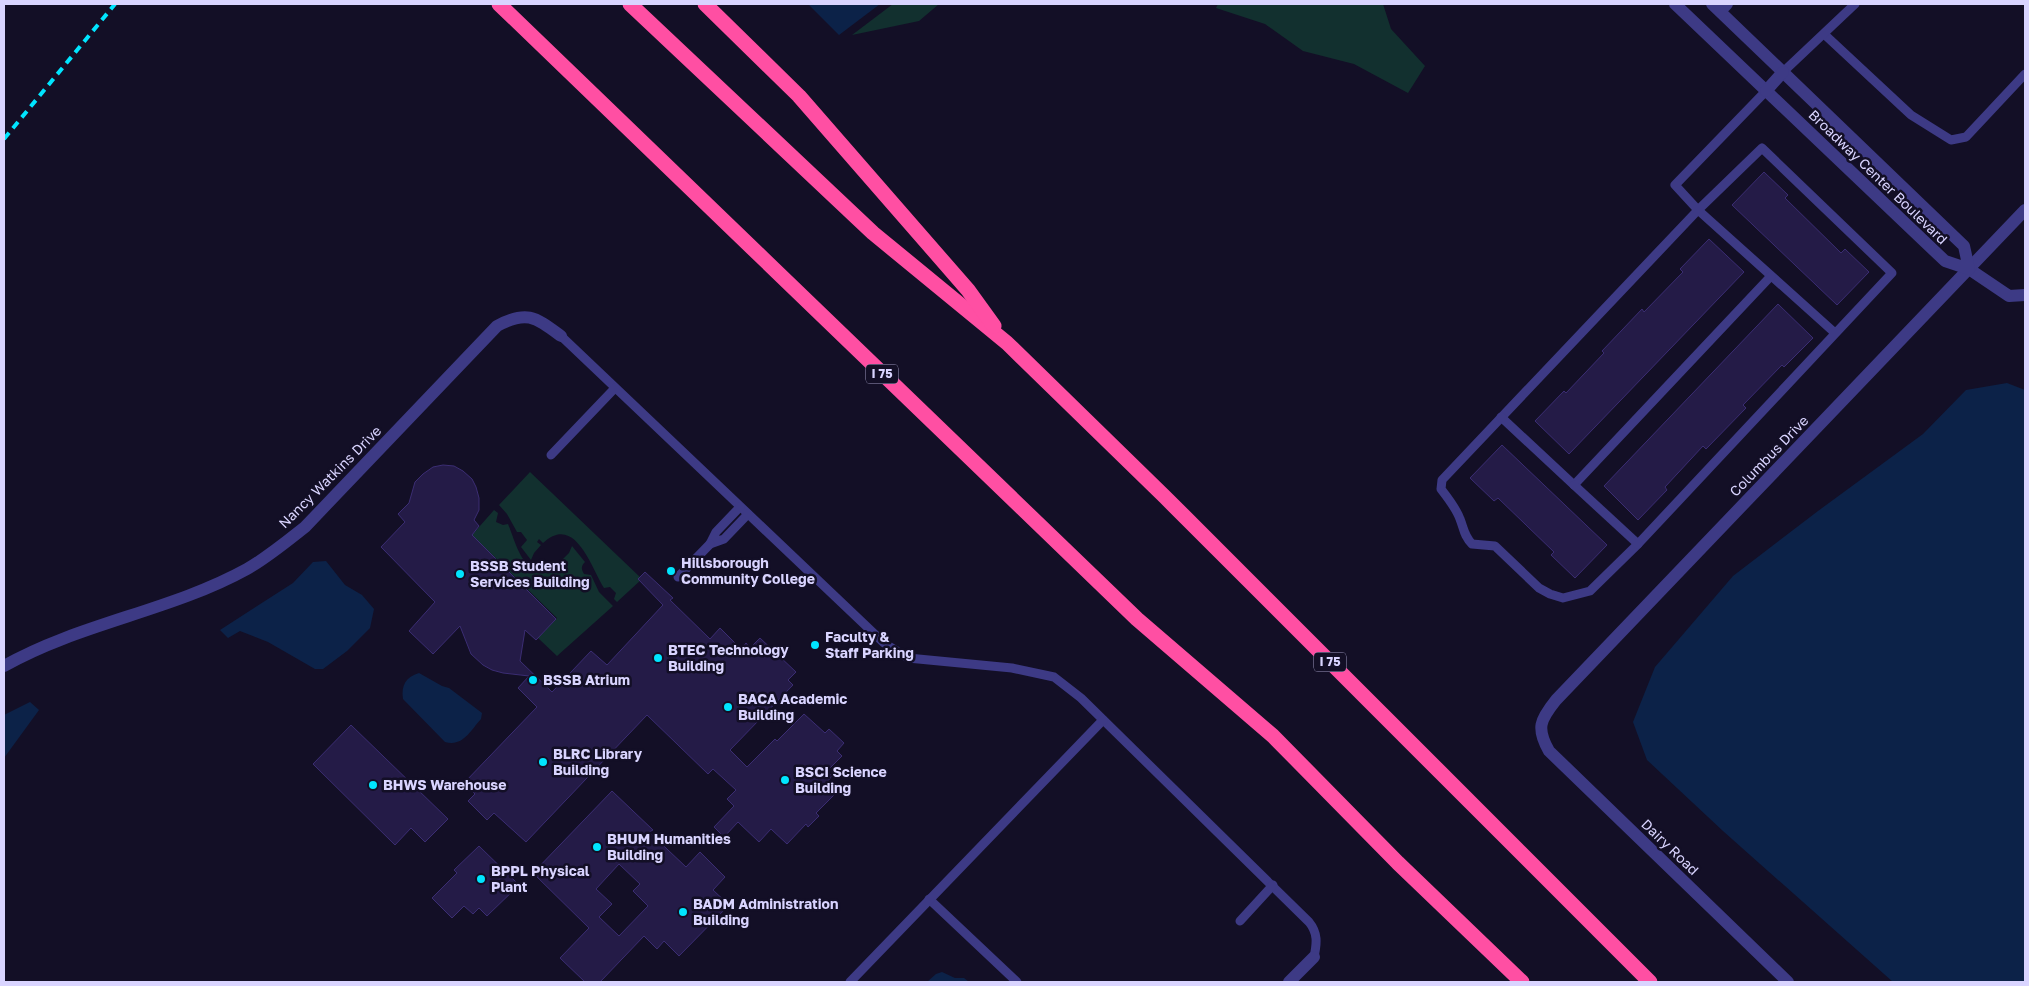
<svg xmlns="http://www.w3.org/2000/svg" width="2029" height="986" font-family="'Golos Text',sans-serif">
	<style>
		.green { fill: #12302f }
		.water { fill: #0c2248 }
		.building { fill: #241b47; stroke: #3b2d73; fill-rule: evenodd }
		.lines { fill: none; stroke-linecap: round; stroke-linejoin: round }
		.service { stroke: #3d3a85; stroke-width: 9 }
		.minor { stroke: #3d3a85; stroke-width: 12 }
		.tertiary { stroke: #3d3a85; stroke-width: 12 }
		.motorway { stroke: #ff4fa3; stroke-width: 15 }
		.rail { stroke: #00e5ff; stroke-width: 4; stroke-dasharray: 8 6; stroke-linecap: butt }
		.poi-dot { fill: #00e5ff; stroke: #130f26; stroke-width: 2 }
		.labels { text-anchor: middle; stroke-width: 5; stroke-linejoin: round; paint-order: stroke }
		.shield { fill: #130f26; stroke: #9e99be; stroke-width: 1 }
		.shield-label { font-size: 12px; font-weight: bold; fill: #d9d4ff }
		.street-label { font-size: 14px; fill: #d9d4ff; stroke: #130f26 }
		.poi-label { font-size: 14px; font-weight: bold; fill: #d9d4ff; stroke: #130f26; text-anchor: start }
	</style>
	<rect width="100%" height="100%" fill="#130f26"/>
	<g class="green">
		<polygon points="893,4 939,4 919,21 852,35"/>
		<polygon points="1218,4 1383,4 1391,29 1425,66 1408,93 1354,64 1303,51 1265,24 1216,8"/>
		<path d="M530 472 642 579 617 602 614 599 616 593 610 587 604 588C591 567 575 513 543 543L539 539 537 542 541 545 534 553 531 560 521 547 527 540 521 532H517L507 514 499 505Z"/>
		<path d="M494 510 498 513 496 522 503 525 508 524C516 543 522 575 549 573L569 553 572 546 585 562C581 566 581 569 584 574L591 575 599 592 613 606 557 656 538 638 557 618 472 535Z"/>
	</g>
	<g class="water">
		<polygon points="808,4 880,4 839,35"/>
		<polygon points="2007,383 2025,390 2025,982 1893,982 1723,831 1647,760 1633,722 1655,667 1733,576 1818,511 1923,434 1966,390"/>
		<polygon points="326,561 345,585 362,595 374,609 370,628 347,651 323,669 315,669 268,642 240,631 228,638 220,630 293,583 313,562"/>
		<path d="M419 673 442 686 449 688 482 713 481 719C470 731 463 747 445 742L403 699C401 685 406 677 419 673Z"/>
		<polygon points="30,702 39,710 4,758 4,715"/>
		<polygon points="942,972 955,978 964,978 969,982 927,982 936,974"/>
	</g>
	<g class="building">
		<polygon points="1764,172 1788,195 1785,198 1841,253 1845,249 1869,272 1837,305 1732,205"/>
		<polygon points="1709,239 1744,272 1569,454 1535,421 1564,391 1566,393 1604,353 1602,351 1642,309 1644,312 1683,272 1680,269"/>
		<polygon points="1778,304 1813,338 1784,367 1782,365 1743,405 1746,408 1706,449 1703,446 1665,487 1667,490 1638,520 1604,486"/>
		<polygon points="1502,445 1607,545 1575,578 1551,555 1554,552 1498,498 1494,501 1470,478"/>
		<polygon points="443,465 454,466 463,471 472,479 476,487 479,498 479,510 474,520 479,526 472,535 556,619 536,640 525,630 520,661 552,692 591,651 607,665 663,605 638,579 645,572 673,598 670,600 710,639 720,628 741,649 746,643 750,648 760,638 796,672 788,680 793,685 730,750 747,767 775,739 777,741 804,714 825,733 829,729 844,743 837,751 842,756 827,771 832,776 825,784 836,793 816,813 819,816 808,827 806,824 787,844 771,829 759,842 738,822 724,837 714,827 734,806 727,799 736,790 713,769 708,774 647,715 526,842 494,813 487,820 468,801 475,794 464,783 537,707 518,688 529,676 503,673 492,670 483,665 471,654 460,626 433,654 409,631 435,602 381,547 405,522 398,514 409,503 415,482 423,474 433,467"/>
		<polygon points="351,725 448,819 425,842 411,828 395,845 313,764"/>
		<path d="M612 791 653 830 649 832 686 867 700 852 725 877 713 890 729 905 679 956 664 941 657 949 644 936 600 982H585L560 958 589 928 533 873ZM619 864 640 884 633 891 648 906 619 936 599 917 612 904 596 889Z"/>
		<polygon points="479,846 519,885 487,916 479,908 473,914 464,906 452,918 432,898 457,873 454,870"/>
	</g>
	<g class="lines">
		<g class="service">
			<polyline points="1824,34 1911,115 1951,140 1966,137 2025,74"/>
			<polyline points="1783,72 1855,4"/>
			<path d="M1766 91 1675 185 1698 210 1762 148 1892 273 1638 544 1590 591 1563 598 1550 594 1539 588 1495 546 1472 544C1464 536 1464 529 1460 519 1456 508 1448 498 1441 489L1442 480 1698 210 1835 333"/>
			<path d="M561 336 884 643 908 658 1012 668 1054 677 1081 698 1309 922C1318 933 1317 943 1314 957"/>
			<polyline points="1501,417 1574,485 1771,276"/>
			<polyline points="551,455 615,388"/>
			<polyline points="1574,485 1638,544"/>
			<polyline points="740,507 716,532 710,544 724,539 748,514"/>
			<polyline points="678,577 710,544"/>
			<polyline points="929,899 1017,982"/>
			<polyline points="1240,921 1273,885"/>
			<polyline points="850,982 1103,720"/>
		</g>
		<g class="minor">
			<polyline points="1720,11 1727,4"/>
			<polyline points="1969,269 2009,296 2025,295"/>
			<path d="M4 666C80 623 171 611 247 569 268 557 286 542 305 527L497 326C527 310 535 317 561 336"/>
			<polyline points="1289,982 1314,957"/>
			<path d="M1788 982 1549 751C1536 728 1540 720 1556 700L2025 210"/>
		</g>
		<g class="tertiary">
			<polyline points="1675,4 1945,261 1969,269 1964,246 1712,4"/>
			<polyline points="1766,91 1783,72"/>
		</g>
		<g class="motorway">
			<polyline points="499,4 1137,619 1273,736 1398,863 1522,982"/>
			<polyline points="630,4 873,233 1007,343 1165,497 1650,982"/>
			<polyline points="705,4 799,96 968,290 994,326"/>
		</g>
		<polyline class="rail" points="4,139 115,4"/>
	</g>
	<g class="poi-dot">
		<circle cx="671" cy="571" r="5"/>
		<circle cx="460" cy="574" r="5"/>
		<circle cx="815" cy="645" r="5"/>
		<circle cx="658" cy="658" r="5"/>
		<circle cx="533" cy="680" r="5"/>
		<circle cx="728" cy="707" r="5"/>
		<circle cx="543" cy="762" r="5"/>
		<circle cx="785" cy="780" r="5"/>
		<circle cx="373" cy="785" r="5"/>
		<circle cx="597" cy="847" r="5"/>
		<circle cx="481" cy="879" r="5"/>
		<circle cx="683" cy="912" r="5"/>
	</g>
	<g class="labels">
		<g class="shield">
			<rect x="866" y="364.5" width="32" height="19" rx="4"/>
			<rect x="1314" y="652.5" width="32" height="19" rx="4"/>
		</g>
		<g class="shield-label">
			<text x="882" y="378">I 75</text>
			<text x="1330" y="666">I 75</text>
		</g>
		<g class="street-label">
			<text transform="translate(1878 177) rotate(44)" y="5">Broadway Center Boulevard</text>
			<text transform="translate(1769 456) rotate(-46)" y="5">Columbus Drive</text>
			<text transform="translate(330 477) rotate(-45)" y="5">Nancy Watkins Drive</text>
			<text transform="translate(1670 847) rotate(44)" y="5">Dairy Road</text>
		</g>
		<g class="poi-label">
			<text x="681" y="568">Hillsborough<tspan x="681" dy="16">Community College</tspan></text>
			<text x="470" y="571">BSSB Student<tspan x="470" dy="16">Services Building</tspan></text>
			<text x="825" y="642">Faculty &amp;<tspan x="825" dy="16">Staff Parking</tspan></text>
			<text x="668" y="655">BTEC Technology<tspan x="668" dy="16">Building</tspan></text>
			<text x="543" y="685">BSSB Atrium</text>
			<text x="738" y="704">BACA Academic<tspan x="738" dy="16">Building</tspan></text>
			<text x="553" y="759">BLRC Library<tspan x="553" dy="16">Building</tspan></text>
			<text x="795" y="777">BSCI Science<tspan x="795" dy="16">Building</tspan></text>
			<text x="383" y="790">BHWS Warehouse</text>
			<text x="607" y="844">BHUM Humanities<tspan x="607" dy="16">Building</tspan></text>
			<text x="491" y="876">BPPL Physical<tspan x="491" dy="16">Plant</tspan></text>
			<text x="693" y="909">BADM Administration<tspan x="693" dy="16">Building</tspan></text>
		</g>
	</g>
	<rect width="2029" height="986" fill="none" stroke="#d9d4ff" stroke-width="10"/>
</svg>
